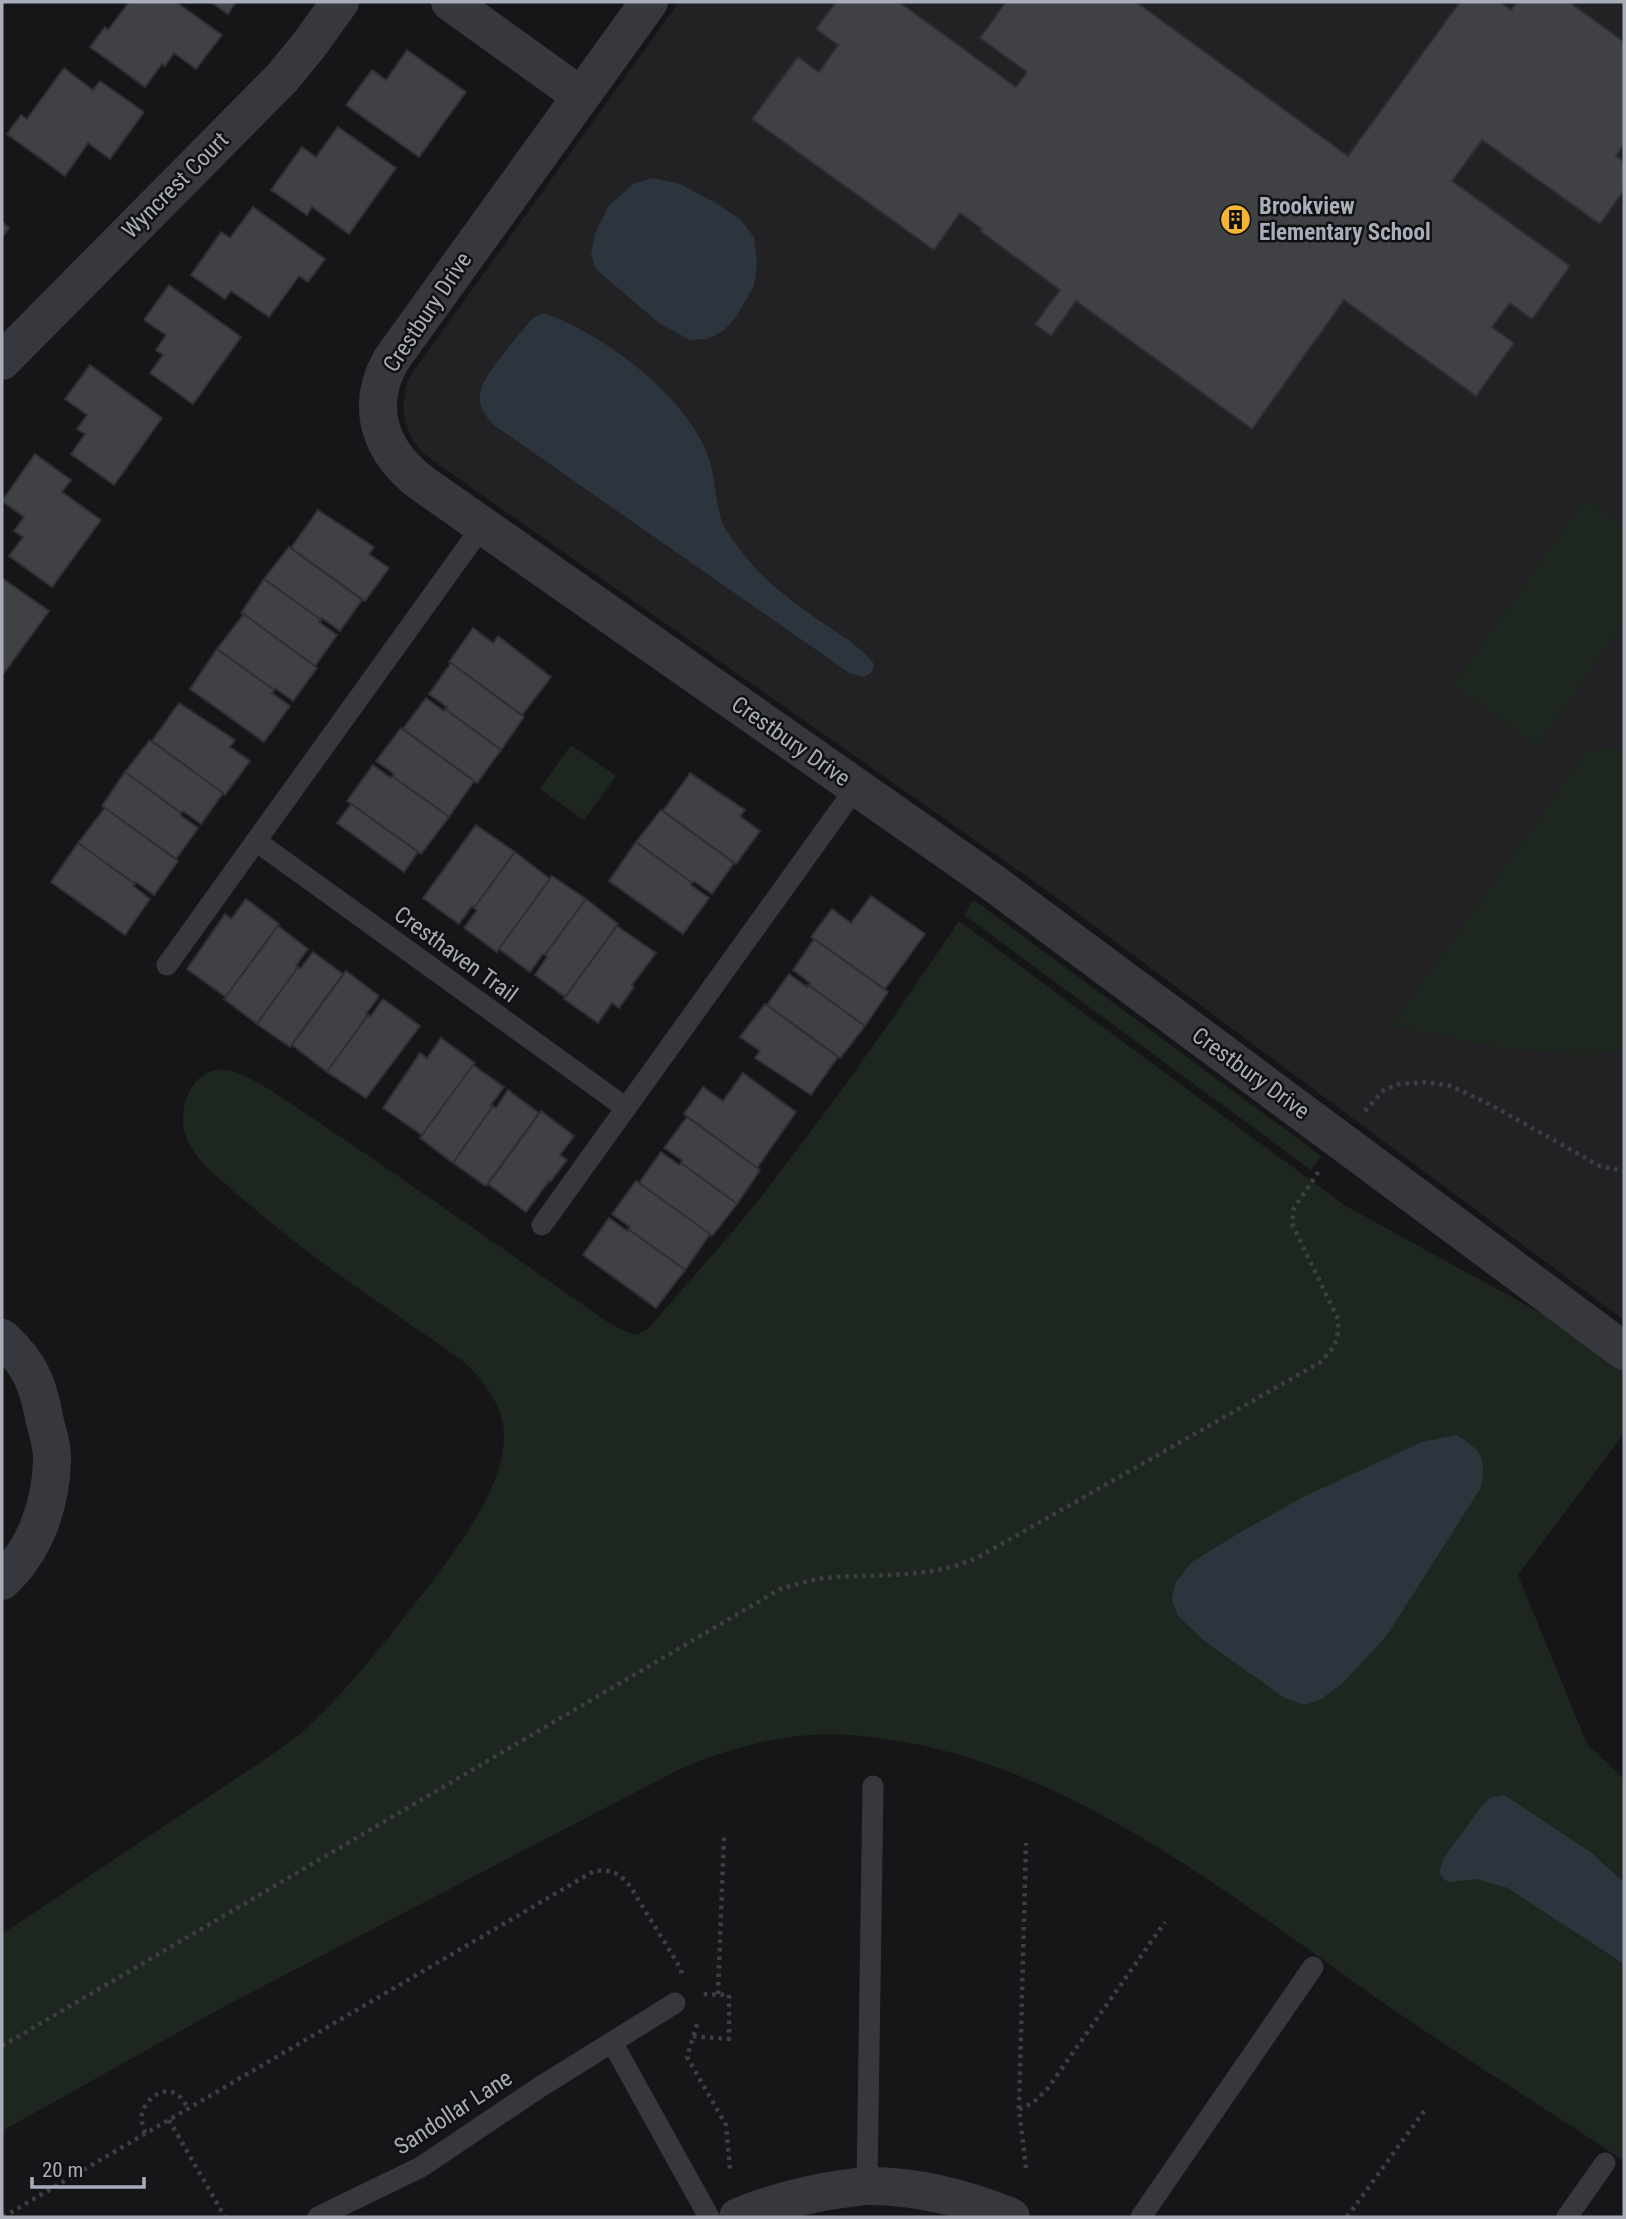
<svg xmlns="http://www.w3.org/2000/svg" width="1626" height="2219" font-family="'Roboto Condensed',sans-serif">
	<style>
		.built { fill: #222225 }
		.green { fill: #1e271f }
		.water { fill: #2c353d }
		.building { fill: #404145; stroke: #303034; stroke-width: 2 }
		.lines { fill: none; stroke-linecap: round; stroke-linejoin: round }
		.path { stroke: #3d3f45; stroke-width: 4.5; stroke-dasharray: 3.5 5; stroke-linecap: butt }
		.service { stroke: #37383e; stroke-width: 21 }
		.minor { stroke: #37383e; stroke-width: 38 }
		.labels { text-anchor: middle; stroke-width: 5; stroke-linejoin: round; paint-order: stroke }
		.street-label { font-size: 23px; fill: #a8adb9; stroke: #111113 }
		.poi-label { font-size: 23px; font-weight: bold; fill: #a8adb9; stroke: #111113; text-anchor: start }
	</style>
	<rect width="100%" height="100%" fill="#161618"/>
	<polygon class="built" points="679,2 1624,2 1624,1320 1039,885 438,464 423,453 412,439 405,422 403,407 407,382 415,369"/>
	<g class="green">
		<polygon points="1586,498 1624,525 1624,623 1537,746 1453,685"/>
		<polygon points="571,745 616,776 584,820 540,789"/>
		<polygon points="1622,747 1624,748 1624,1051 1582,1055 1495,1047 1392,1025 1587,751"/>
		<polygon points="974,900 1321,1156 1311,1170 964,915"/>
		<path d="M959 921 1344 1205 1624 1359V1433L1518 1575 1587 1744 1624 1779V2161C1543 2106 1458 2055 1378 1999 1230 1895 1063 1760 878 1738 856 1735 832 1733 809 1735 763 1739 722 1751 680 1769L229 2004 2 2131V1934L270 1756C283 1746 297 1737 309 1726 353 1684 391 1635 428 1587 458 1547 503 1489 504 1438 505 1410 487 1384 467 1365 459 1357 448 1351 439 1344 419 1331 400 1317 381 1304 328 1268 278 1230 230 1188 205 1166 177 1144 184 1107 188 1087 204 1066 227 1070 250 1073 303 1112 324 1126 420 1190 514 1257 609 1323L626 1332 637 1335 649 1328C686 1284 725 1243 760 1198 830 1109 896 1015 959 921Z"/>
	</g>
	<g class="water">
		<polygon points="653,178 680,184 714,202 740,219 754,237 757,263 754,286 736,317 723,331 707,339 690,340 659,323 597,270 591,255 595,233 608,207 633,184"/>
		<path d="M543 313C601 332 687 396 708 456 715 476 715 498 721 519 724 530 742 553 751 563 769 585 805 611 829 627 845 638 862 648 874 664 871 681 860 677 848 672L491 423C485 414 478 405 480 393 484 374 520 333 534 317Z"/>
		<path d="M1456 1435C1481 1449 1488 1460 1480 1489L1387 1635 1342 1684 1321 1699 1305 1705 1285 1698 1207 1643 1178 1616 1172 1600 1175 1583 1192 1562 1241 1532 1303 1497 1422 1442Z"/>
		<polygon points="1504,1795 1592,1853 1624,1883 1624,1964 1508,1888 1476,1879 1451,1882 1444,1880 1439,1872 1445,1856 1484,1803 1492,1797"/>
	</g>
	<g class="building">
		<polygon points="129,2 176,2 222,35 196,69 174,53 165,66 162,64 145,87 90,47 105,27 108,30"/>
		<polygon points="211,2 236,2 228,14"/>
		<polygon points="836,2 899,2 1016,87 1027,72 980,38 1006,2 1136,2 1348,156 1460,2 1500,2 1511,10 1517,2 1569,2 1624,42 1624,144 1616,156 1624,162 1624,190 1600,224 1482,140 1452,181 1570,266 1532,319 1510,303 1492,327 1514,343 1476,396 1344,300 1252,429 1076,301 1051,336 1035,324 1060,290 980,231 982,229 960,213 934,250 752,119 798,57 819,72 838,45 816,29"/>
		<polygon points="407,50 466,92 419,157 346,105 372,70 386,80"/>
		<polygon points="64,68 93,90 100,81 144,112 110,159 88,143 65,176 7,134 21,115 27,119"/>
		<polygon points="338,127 396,168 349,234 312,207 307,215 271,190 302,147 316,157"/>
		<polygon points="253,207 325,259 308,282 299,276 269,317 231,291 225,299 191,275 221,232 230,238"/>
		<polygon points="2,222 9,228 2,238"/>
		<polygon points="169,285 241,337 193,404 150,373 163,355 156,350 166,335 144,320"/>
		<polygon points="90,365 162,418 114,485 71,454 85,434 77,429 87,415 65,399"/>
		<polygon points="35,454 71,480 62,492 101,520 52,587 9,556 23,537 14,531 24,517 2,501"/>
		<polygon points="318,510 374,547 369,554 389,568 365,601 291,548"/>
		<polygon points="289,547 362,600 340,631 322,618 321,620 264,579"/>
		<polygon points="2,578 49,611 2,676"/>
		<polygon points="264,579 321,620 319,622 337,635 315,666 241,613"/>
		<polygon points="244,614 317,668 293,701 275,688 274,690 217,649"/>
		<polygon points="473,628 493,643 498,636 551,677 522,715 449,662"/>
		<polygon points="217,649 274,690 272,693 290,706 264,742 190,689"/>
		<polygon points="451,663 524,717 501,750 445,709 447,707 429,694"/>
		<polygon points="426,698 444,711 445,709 501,750 477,783 403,729"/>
		<polygon points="179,703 235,740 230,747 250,761 225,795 152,741"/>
		<polygon points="401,728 474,781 449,817 392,776 394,774 376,761"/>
		<polygon points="150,740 223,793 201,824 183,811 181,813 125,772"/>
		<polygon points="373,765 391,778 392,776 449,817 421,854 347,801"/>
		<polygon points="125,772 181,813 180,815 198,828 176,859 102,806"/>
		<polygon points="690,773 745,810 740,816 760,831 736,864 663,811"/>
		<polygon points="351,804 418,852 404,872 337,823"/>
		<polygon points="105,808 178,861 154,895 136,882 135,884 78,843"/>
		<polygon points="661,810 734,863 712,894 694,881 692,883 636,842"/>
		<polygon points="476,825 515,852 474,908 472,906 459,924 423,898"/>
		<polygon points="636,842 692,883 691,885 709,898 683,934 609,881"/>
		<polygon points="78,843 135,884 133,886 150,899 125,935 51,882"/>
		<polygon points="515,852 550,879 497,952 464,928 477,910 474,908"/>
		<polygon points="552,876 586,899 545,955 543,954 530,972 499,949"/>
		<polygon points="871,896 925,934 885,989 811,937 832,909 851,923"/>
		<polygon points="246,899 279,924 226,997 187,969 225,914 231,919"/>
		<polygon points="586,899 618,924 565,997 535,975 547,957 545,955"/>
		<polygon points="278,926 308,949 296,966 298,967 257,1024 224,999"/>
		<polygon points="617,926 656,953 632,985 634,987 619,1008 612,1003 598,1023 564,999"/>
		<polygon points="814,939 888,992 865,1026 808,985 810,983 793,970"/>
		<polygon points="313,952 343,974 290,1047 257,1024 298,967 300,969"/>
		<polygon points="346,971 379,996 366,1014 368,1015 327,1072 292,1045"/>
		<polygon points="789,974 807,987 808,985 865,1026 840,1058 767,1005"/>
		<polygon points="383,999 420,1026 366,1098 327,1072 368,1015 370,1017"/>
		<polygon points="765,1004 838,1057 811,1095 755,1058 760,1051 740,1037"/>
		<polygon points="441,1038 475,1063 422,1135 383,1108 420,1053 427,1058"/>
		<polygon points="473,1065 504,1087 491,1105 493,1106 453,1163 420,1138"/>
		<polygon points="743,1073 796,1112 757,1168 684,1114 703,1087 723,1101"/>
		<polygon points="508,1090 539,1113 486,1186 453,1163 493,1106 496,1108"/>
		<polygon points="541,1111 574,1136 560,1155 567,1160 550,1182 549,1181 526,1212 488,1184"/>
		<polygon points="687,1117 760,1170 737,1204 681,1163 682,1160 664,1148"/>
		<polygon points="661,1152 679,1165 681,1163 737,1204 712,1236 639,1183"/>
		<polygon points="636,1181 710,1234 685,1270 628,1229 630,1227 612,1214"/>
		<polygon points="609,1218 627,1231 628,1229 685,1270 656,1308 583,1255"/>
	</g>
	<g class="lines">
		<g class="path">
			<polyline points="1365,1111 1384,1090 1399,1084 1426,1082 1451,1086 1491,1105 1600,1166 1624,1171"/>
			<polyline points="718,1994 724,1836"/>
			<polyline points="697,2024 687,2057 726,2125 730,2169"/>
			<polyline points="693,2036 729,2039 729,1995 700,1994"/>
			<path d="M2 2046 782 1588C796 1585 811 1579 825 1578 879 1573 925 1580 977 1558L1319 1363C1335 1348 1339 1341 1338 1319L1292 1224 1294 1208 1319 1171"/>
			<polyline points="1019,2109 1033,2103 1048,2088 1165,1922"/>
			<polyline points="169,2120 225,2217"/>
			<path d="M145 2133C143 2126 140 2119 143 2111 147 2098 164 2085 178 2095 182 2098 185 2104 188 2108"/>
			<polyline points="1026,2168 1019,2109 1026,1843"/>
			<path d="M3 2217 594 1871C612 1869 619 1873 630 1886L681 1969 682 1975"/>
			<polyline points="1347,2217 1427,2107"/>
		</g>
		<g class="service">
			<polyline points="256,841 626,1108"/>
			<polyline points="167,965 483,525"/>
			<polyline points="542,1225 857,786"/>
			<polyline points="612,2042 709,2217"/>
			<polyline points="867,2185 873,1786"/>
			<polyline points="318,2217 421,2167 540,2087 675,2003"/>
			<polyline points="1141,2217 1313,1967"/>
			<polyline points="1567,2217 1605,2163"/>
		</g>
		<g class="minor">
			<polyline points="450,2 581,96"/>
			<path d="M649 2 391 360C364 408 381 453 423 484L992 882 1624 1351"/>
			<polyline points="2,361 282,78 309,45 340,2"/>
			<path d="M2 1338C31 1365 38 1384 45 1422 48 1434 53 1448 52 1460 51 1505 35 1550 2 1581"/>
			<path d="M738 2217C772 2203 806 2194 842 2189 851 2188 860 2186 869 2186 917 2186 967 2199 1011 2217"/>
		</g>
	</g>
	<defs>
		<symbol id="building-disc" viewBox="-11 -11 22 22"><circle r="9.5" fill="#f5b532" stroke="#111113"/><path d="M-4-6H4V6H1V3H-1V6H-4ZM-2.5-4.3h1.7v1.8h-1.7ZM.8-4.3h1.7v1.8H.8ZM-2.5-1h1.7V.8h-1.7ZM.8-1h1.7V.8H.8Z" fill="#111"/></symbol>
	</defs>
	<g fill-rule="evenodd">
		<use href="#building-disc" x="1218" y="202" width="35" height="35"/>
	</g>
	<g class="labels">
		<g class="street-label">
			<text transform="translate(175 185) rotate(-45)" y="8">Wyncrest Court</text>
			<text transform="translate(427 312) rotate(-56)" y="8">Crestbury Drive</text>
			<text transform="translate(791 741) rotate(35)" y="8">Crestbury Drive</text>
			<text transform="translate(456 954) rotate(36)" y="8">Cresthaven Trail</text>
			<text transform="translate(1251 1073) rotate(36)" y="8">Crestbury Drive</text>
			<text transform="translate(453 2112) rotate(-33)" y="8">Sandollar Lane</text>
		</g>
		<g class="poi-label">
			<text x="1259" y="214">Brookview<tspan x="1259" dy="26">Elementary School</tspan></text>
		</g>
	</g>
	<rect width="1626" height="2219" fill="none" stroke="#a8adb9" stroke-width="7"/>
	<path d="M32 2177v10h112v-10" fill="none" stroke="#a8adb9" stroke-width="3.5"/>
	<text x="42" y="2177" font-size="21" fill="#a8adb9" stroke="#111113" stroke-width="5" paint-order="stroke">20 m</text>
</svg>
